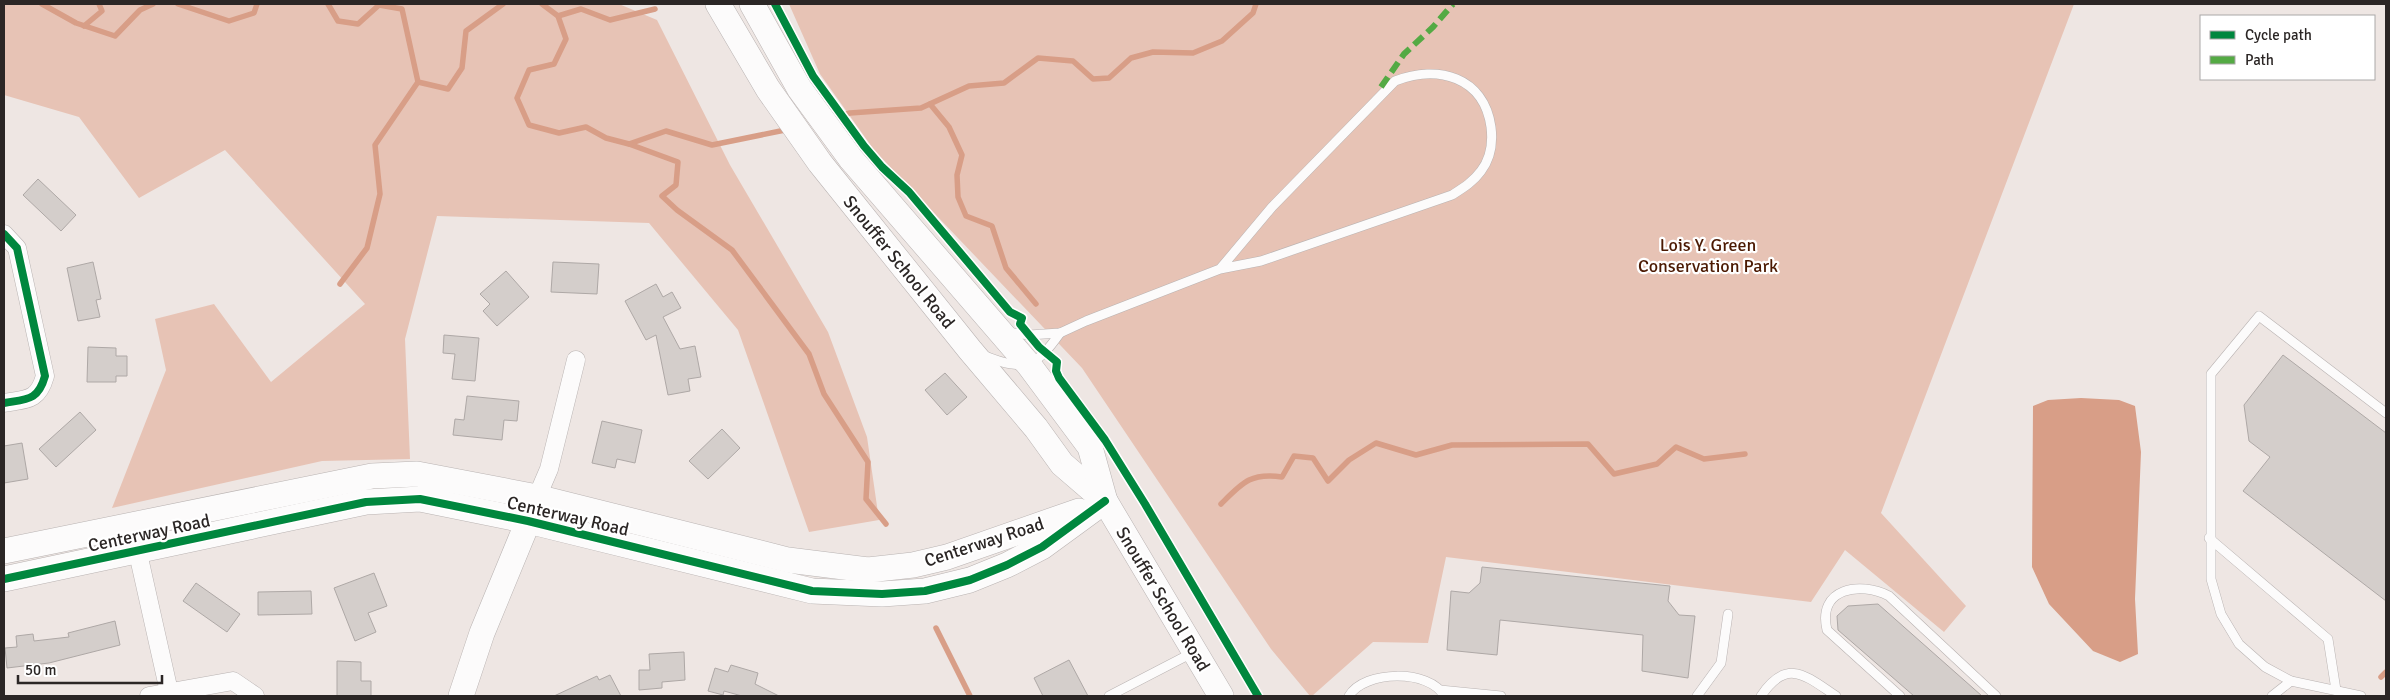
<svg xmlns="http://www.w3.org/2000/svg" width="2390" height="700" font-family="Signika,sans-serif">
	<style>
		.green { fill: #e7c3b5 }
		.water { fill: #d89e87 }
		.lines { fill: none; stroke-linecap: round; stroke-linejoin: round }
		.stream { stroke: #d89e87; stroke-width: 5.5 }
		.building { fill: #d4cecb; stroke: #aea8a6 }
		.lane-casing { stroke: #b9b3b2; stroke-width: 10 }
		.street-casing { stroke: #b9b3b2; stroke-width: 19 }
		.secondary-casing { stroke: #b9b3b2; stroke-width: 26 }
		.lane { stroke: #fcfbfb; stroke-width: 9 }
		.street { stroke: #fcfbfb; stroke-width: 18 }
		.secondary { stroke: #fcfbfb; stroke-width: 25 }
		.quiet { stroke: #54aa44; stroke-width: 6; stroke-dasharray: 12 6; stroke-linecap: butt }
		.cycleway-casing { stroke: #fff; stroke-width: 11 }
		.cycleway { stroke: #00873e; stroke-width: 8 }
		.labels { text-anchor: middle; stroke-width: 4.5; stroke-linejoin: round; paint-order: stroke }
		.park-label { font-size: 18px; fill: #4b1902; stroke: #fff }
		.street-label { font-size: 18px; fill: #2b2625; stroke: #fff }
	</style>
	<rect width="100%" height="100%" fill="#eee6e3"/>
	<g class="green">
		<polygon points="4,4 619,4 657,20 730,165 828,332 867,437 879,520 809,532 738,330 649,223 437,216 405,339 410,459 322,461 112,508 166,370 155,319 214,304 271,382 365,304 225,150 139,198 79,117 4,95"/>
		<polygon points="789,4 2074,4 1881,513 1966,606 1944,632 1845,550 1811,602 1446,557 1428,643 1373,642 1312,696 1310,696 1271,649 1082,368 874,150 820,74"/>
	</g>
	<polygon class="water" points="2081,398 2119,400 2135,406 2141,452 2135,599 2138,654 2120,662 2093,651 2049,604 2032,567 2033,406 2048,400"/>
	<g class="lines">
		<g class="stream">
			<polyline points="42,4 76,23 115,36 140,10 153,4"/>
			<polyline points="178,4 229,21 254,13 257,4"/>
			<polyline points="328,4 338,21 358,24 379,5 402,9 418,82 448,89 462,68 466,31 503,4"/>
			<polyline points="542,4 558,16 566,39 554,64 529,70 517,98 529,125 559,133 586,127 606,138 629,144 666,131 712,145 790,129"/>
			<polyline points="558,16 581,9 610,20 655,9"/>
			<polyline points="84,26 102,11 99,4"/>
			<polyline points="930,104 949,127 962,155 957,175 958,197 966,216 992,226 1006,268 1036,304"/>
			<polyline points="830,119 850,113 921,108 969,86 1004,83 1038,58 1073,61 1093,79 1109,78 1131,58 1153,52 1193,53 1222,41 1253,13 1256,4"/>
			<polyline points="629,144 678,162 676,185 662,196 677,210 732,250 809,354 824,394 868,462 866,499 886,524"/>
			<polyline points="340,284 367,248 380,194 375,145 418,82"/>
			<path d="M1221 504C1242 483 1251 472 1282 477L1294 456 1313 458 1328 481 1349 460 1376 443 1416 455 1452 445 1588 444 1614 474 1657 464 1676 447 1704 459 1745 454"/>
			<polyline points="936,628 970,696"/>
			<polyline points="2381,677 2386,672"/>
		</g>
	</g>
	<g class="building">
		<polygon points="38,179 76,215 61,231 23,195"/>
		<polygon points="93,262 101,299 96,300 100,317 78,321 67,268"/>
		<polygon points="553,262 599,264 597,294 551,292"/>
		<polygon points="506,271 529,297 497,326 483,311 490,304 480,294"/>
		<polygon points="656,284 663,297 672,292 681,308 663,317 680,349 695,346 701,377 688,379 690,391 668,395 656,335 646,340 625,301"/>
		<polygon points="444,335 479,338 475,381 452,379 455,354 443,353"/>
		<polygon points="88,347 116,348 116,356 127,356 127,376 116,376 116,382 87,382"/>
		<polygon points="2283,355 2386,433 2386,601 2243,491 2270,457 2249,441 2244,405"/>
		<polygon points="945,373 967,397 947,415 925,390"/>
		<polygon points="467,396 519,401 517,421 504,420 502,440 453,435 455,419 464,420"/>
		<polygon points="80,412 96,430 56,467 39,449"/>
		<polygon points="602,421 642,430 635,463 617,459 615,468 592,463"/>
		<polygon points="722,429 740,448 708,479 689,461"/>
		<polygon points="22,443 28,479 4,483 4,446"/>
		<polygon points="1482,567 1670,586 1668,601 1679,615 1695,616 1688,678 1642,671 1643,635 1500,620 1497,655 1447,650 1451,591 1469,593 1480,583"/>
		<polygon points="374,573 387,606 368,613 376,632 355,641 334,588"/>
		<polygon points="196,583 240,614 227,632 183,601"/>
		<polygon points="311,591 312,614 258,615 258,592"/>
		<polygon points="1878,604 1982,696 1914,696 1838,630 1837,616 1848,606"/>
		<polygon points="115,621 120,645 49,663 7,668 5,648 17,647 16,636 33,634 34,641 69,637 68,633"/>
		<polygon points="684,652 685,680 662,682 662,688 639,690 639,670 650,670 649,654"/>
		<polygon points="1069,660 1088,696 1043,696 1034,678"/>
		<polygon points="337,661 361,662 361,681 371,681 371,696 337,696"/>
		<polygon points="731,665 758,673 755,684 779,696 742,696 724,691 723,695 708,691 715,668 728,672"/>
		<polygon points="610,675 621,696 554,696 597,676 599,680"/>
	</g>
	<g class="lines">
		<defs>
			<g id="lane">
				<path d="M1006 332 1029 335 1060 333 1086 321 1220 269 1261 261 1452 195C1463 188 1473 182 1481 171 1491 158 1493 143 1491 127 1484 77 1438 64 1395 81L1272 207 1220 269"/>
				<path d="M985 356C1025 372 1036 367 1060 333"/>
				<polyline points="2209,538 2328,639 2336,690"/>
				<polyline points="1440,690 1501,696"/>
				<polyline points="1109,696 1192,653"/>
				<path d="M1349 696C1364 670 1430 669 1444 696"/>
				<polyline points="1697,696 1721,663 1728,614"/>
				<path d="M1761 696C1787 657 1806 676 1836 696"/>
				<path d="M1900 696 1827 630C1817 588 1860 581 1889 596L1996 696"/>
				<polyline points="2272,696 2291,681"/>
				<polyline points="2361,696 2291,681 2265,667 2239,644 2221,614 2211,579 2211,374 2259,316 2386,413"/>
			</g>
			<g id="street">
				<path d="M4 234 17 248 45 376C38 401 27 399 4 403"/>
				<polyline points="537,497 549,469 576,360"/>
				<polyline points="135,540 170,696"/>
				<polyline points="149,696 233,681 255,696"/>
			</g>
			<g id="secondary">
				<polyline points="718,4 768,89 820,163 970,350 1036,428 1062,464 1105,501"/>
				<polyline points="752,4 799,88 851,159 1029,365 1090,447 1105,501 1221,696"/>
				<polyline points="4,551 372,476 417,474 537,497 788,560 868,570 913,565 947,557 1079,511"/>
				<polyline points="4,579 366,502 420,499 528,521 812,591 882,594 925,591 970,580 1007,565 1042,547 1105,501"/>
				<polyline points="461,696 482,633 534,507"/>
			</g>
		</defs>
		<use href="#lane" class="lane-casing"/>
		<use href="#street" class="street-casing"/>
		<use href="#secondary" class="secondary-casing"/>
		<use href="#lane" class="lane"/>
		<use href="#street" class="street"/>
		<use href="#secondary" class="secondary"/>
		<polyline class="quiet" points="1381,87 1404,54 1433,27 1453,4"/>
		<defs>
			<g id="cycleway">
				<polyline points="775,4 813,76 864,146 882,167 909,192 1010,312 1022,318 1020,324 1039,347 1057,362 1056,371 1059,378 1105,440 1145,504 1258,696"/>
				<path d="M4 234 17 248 45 376C38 401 27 399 4 403"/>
				<polyline points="4,579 366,502 420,499 528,521 812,591 882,594 925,591 970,580 1007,565 1042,547 1105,501"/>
			</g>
		</defs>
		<use href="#cycleway" class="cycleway-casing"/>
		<use href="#cycleway" class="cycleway"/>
	</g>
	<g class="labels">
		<g class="park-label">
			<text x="1708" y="251">Lois Y. Green<tspan x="1708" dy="21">Conservation Park</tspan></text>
		</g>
		<g class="street-label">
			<text transform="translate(899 262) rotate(51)" y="6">Snouffer School Road</text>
			<text transform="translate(568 516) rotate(13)" y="6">Centerway Road</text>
			<text transform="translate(149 533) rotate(-12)" y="6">Centerway Road</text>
			<text transform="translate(984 542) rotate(-18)" y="6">Centerway Road</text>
			<text transform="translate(1163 599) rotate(59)" y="6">Snouffer School Road</text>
		</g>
	</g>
	<rect width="2390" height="700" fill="none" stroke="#2b2625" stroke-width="10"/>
	<rect x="2200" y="15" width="175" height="65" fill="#ffffff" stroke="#aaa8a8"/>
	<rect x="2210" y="31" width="25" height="8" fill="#00873e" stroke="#aaa8a8"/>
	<text x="2245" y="40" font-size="15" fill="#2b2625">Cycle path</text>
	<rect x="2210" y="56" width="25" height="8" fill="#54aa44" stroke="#aaa8a8"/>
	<text x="2245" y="65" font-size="15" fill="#2b2625">Path</text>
	<path d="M18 675v8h144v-8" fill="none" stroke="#2b2625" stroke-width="2.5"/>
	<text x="25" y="675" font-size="15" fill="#2b2625" stroke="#ffffff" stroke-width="4" paint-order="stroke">50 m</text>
</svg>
